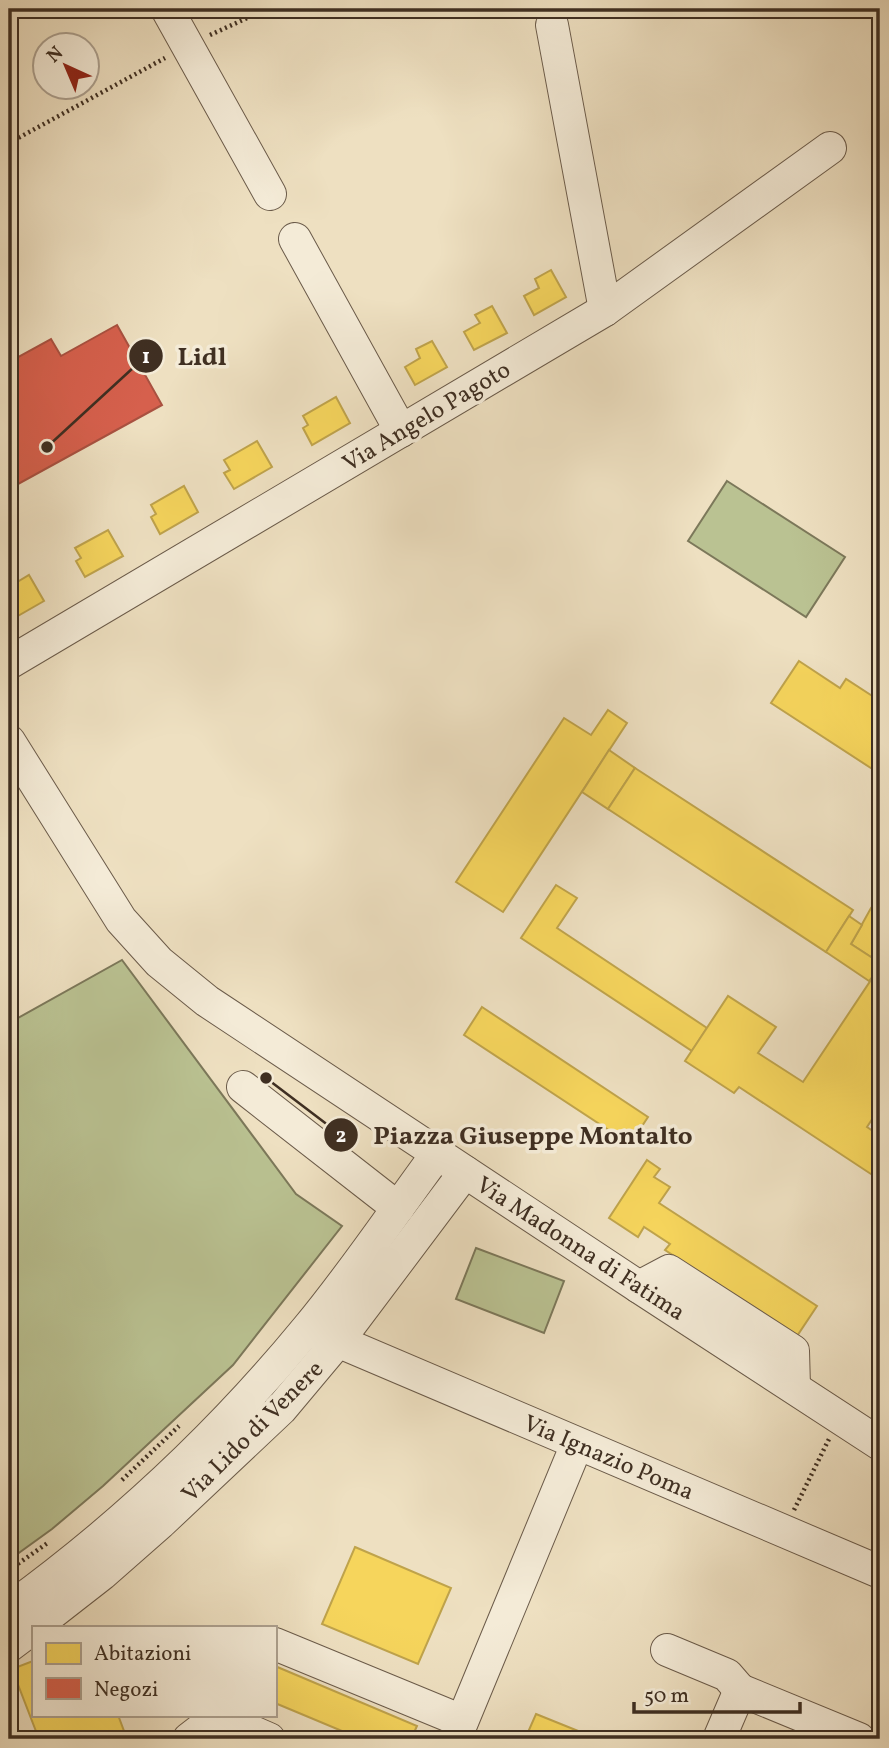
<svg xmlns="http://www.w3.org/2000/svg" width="889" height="1748" font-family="Vollkorn,serif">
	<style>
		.green { fill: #bac292; stroke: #7c785a; stroke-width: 2 }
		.homes { fill: #f6d55c; stroke: #bfa34b; stroke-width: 2 }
		.shops { fill: #d6604d; stroke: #a95140; stroke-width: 2 }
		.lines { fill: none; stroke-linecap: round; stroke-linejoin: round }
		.minor-casing { stroke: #6b5b4a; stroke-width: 34 }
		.path { stroke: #3f2f22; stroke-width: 4.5; stroke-dasharray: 2 3.5; stroke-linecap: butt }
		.minor { stroke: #f4ebd7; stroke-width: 32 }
		.labels { text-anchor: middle; stroke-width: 7; stroke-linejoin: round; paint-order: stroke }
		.street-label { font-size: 24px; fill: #3f2f22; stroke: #f4ebd7 }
		.leader { fill: none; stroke: #3f2f22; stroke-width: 2.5 }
		.callout-dot { fill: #3f2f22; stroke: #f4ebd7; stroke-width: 2.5 }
		.mark-label { font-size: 21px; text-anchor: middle; font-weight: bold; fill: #fff }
		.callout-label { font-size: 26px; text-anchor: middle; font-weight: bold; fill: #3f2f22; stroke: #f4ebd7; stroke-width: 7; stroke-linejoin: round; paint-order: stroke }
	</style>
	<rect width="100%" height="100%" fill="#eee0c1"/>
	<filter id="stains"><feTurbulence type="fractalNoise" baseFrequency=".00286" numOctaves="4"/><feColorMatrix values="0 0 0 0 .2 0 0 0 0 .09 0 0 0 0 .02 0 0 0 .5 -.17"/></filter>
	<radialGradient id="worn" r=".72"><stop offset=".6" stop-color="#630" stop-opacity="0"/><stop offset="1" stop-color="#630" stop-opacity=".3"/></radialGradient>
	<g class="green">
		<polygon points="727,481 845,557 806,617 688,541"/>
		<polygon points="122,960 296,1194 342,1226 233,1365 103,1486 52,1529 9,1560 9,1023"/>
		<polygon points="476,1248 564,1281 544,1333 456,1299"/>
	</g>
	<g class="homes">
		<polygon points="551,270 566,297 534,315 524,296 539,288 535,279"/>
		<polygon points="492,306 507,333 474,350 464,332 480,323 475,315"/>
		<polygon points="432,341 447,367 415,385 405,367 420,358 416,349"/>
		<polygon points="336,397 350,423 312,445 303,428 308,425 303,416"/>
		<polygon points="257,441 272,467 234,489 224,473 230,470 224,460"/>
		<polygon points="184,486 198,512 160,534 151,517 156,514 151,505"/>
		<polygon points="108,530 123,556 85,577 76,561 81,558 75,548"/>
		<polygon points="29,575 44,601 9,621 9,587"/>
		<polygon points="799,661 840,688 846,679 880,701 880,774 771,703"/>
		<polygon points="608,710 627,723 503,912 456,882 564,718 591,735"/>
		<polygon points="609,750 635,768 608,809 582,792"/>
		<polygon points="635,768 853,910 826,952 608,809"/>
		<polygon points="556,885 577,898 557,928 707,1028 692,1051 521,938"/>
		<polygon points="880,896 880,947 871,957 851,944 871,908"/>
		<polygon points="849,916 862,925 851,944 871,957 880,947 880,973 877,971 869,981 826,952"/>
		<polygon points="877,971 880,973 880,1107 867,1127 880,1136 880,1180 739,1087 734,1093 685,1061 728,996 776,1027 758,1053 803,1082"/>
		<polygon points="482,1007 648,1117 630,1144 464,1035"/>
		<polygon points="647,1160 660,1169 654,1177 670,1187 659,1203 817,1306 797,1336 665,1250 670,1244 644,1227 638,1237 609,1218"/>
		<polygon points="355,1547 451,1588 418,1664 322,1624"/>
		<polygon points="33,1661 33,1715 118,1715 127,1739 39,1739 12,1669"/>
		<polygon points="275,1666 417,1726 411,1739 361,1739 275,1703"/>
		<polygon points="536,1714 598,1739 525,1739"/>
	</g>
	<polygon class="shops" points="117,325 162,405 9,489 9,362 51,339 61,356"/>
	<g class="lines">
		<defs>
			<g id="minor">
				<polyline points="167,9 270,194"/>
				<polyline points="552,25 605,310"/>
				<polyline points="295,239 401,431"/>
				<polyline points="9,663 605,310 830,148"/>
				<polyline points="9,741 121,920 159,962 207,1001 639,1287 880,1444"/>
				<polyline points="243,1087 398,1208"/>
				<polyline points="639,1287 669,1271 793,1351 794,1387"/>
				<polyline points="321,1334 880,1572"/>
				<path d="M9 1609C119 1529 220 1435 307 1329 353 1274 394 1212 437 1154"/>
				<polyline points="34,1627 102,1574 160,1523 281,1409 338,1341 465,1172"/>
				<polyline points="275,1644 462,1721"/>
				<polyline points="9,1646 33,1628"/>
				<polyline points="667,1650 727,1675 740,1690"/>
				<polyline points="189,1739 211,1722 223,1719 269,1739"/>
				<polyline points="455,1739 577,1444"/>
				<polyline points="719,1739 740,1690 859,1739"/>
			</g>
		</defs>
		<use href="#minor" class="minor-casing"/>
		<g class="path">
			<polyline points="210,35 267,9"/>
			<polyline points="9,143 165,58"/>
			<polyline points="122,1480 179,1426"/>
			<polyline points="794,1510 829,1439"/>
			<polyline points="9,1570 49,1542"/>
		</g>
		<use href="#minor" class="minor"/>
	</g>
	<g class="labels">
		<g class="street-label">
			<text transform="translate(426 416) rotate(-31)" y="8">Via Angelo Pagoto</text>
			<text transform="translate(581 1248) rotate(33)" y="8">Via Madonna di Fatima</text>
			<text transform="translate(252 1431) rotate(-45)" y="8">Via Lido di Venere</text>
			<text transform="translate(609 1457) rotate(23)" y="8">Via Ignazio Poma</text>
		</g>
	</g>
	<path class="leader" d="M47 447L146 356M266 1078L341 1135"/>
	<g class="callout-dot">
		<circle cx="47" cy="447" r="7"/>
		<circle cx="266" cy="1078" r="7"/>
		<circle cx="146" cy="356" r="18"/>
		<circle cx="341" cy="1135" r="18"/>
	</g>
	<g class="mark-label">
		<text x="146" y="363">1</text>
		<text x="341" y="1142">2</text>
	</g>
	<g class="callout-label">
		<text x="202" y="365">Lidl</text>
		<text x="533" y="1144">Piazza Giuseppe Montalto</text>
	</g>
	<rect width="889" height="1748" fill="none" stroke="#eee0c1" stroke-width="35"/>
	<rect x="10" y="10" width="868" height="1727" fill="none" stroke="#3f2f22" stroke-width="3.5"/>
	<rect x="18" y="18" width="854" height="1713" fill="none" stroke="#3f2f22" stroke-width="2"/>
	<rect x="32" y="1626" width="245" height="91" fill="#f4ebd7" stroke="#aca08f" stroke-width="2"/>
	<rect x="46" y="1643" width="35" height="21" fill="#f6d55c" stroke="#aca08f" stroke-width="2"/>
	<text x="94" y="1660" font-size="21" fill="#3f2f22">Abitazioni</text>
	<rect x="46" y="1678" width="35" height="21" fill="#d6604d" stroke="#aca08f" stroke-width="2"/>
	<text x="94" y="1696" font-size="21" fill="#3f2f22">Negozi</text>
	<g transform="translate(66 66) rotate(316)"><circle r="33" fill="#f4ebd7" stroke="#aca08f" stroke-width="2"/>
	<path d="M0-5L12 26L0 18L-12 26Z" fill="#8f2418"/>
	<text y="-10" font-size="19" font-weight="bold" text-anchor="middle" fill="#3f2f22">N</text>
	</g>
	<path d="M634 1702v10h166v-10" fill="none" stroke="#3f2f22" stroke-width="3.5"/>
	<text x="644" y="1702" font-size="21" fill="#3f2f22" stroke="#f4ebd7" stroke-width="5" paint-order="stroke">50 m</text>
	<rect width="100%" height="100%" filter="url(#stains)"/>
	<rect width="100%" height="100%" fill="url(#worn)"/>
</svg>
